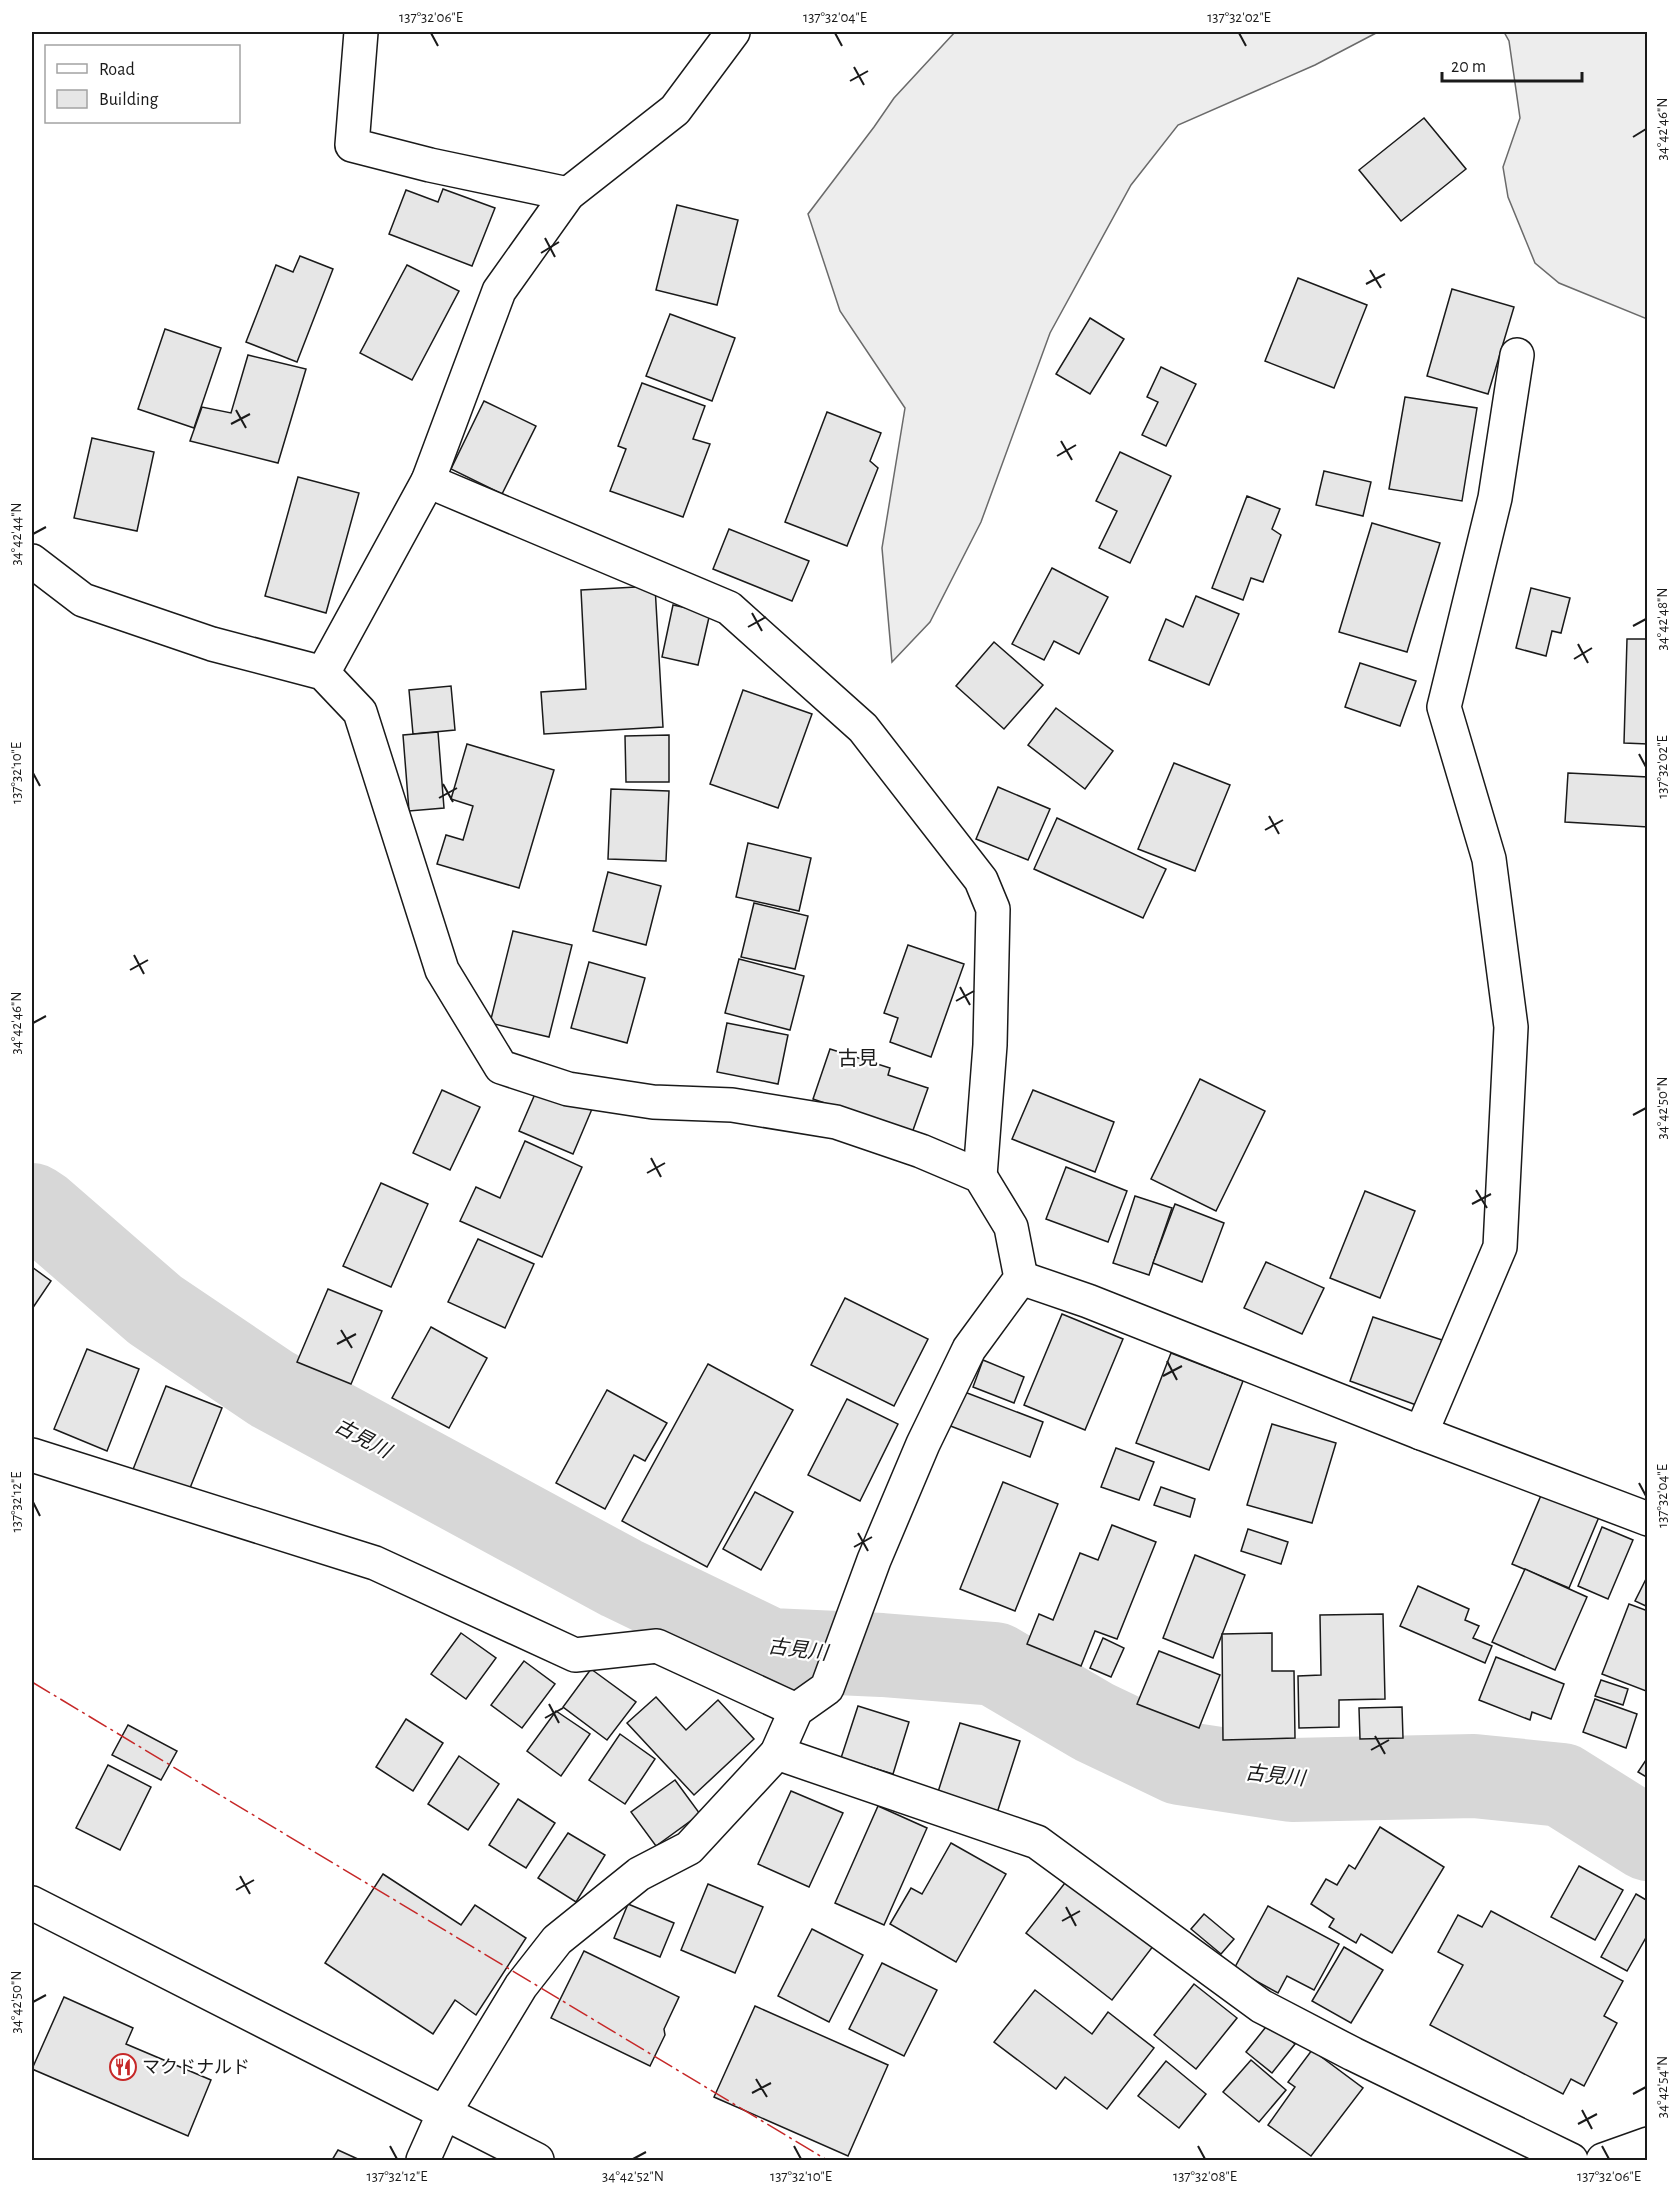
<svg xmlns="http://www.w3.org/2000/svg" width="1679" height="2192" font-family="'Alegreya Sans','Noto Sans JP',sans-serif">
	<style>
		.built { fill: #ededed; stroke: #6a6a6a; stroke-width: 1.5 }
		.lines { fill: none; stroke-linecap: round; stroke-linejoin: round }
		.river { stroke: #d7d7d7; stroke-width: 84 }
		.building { fill: #e6e6e6; stroke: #1a1a1a; stroke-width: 1.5 }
		.street-casing { stroke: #1a1a1a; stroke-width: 36 }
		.secondary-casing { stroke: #1a1a1a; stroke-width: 36 }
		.primary-casing { stroke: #1a1a1a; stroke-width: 36 }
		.street { stroke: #fff; stroke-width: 33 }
		.secondary { stroke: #fff; stroke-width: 33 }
		.primary { stroke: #fff; stroke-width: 33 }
		.power { stroke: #c62828; stroke-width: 1.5; stroke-dasharray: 21 4.5 3 4.5; stroke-linecap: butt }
		.ticks { fill: none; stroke: #1a1a1a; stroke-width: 2 }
		.labels { text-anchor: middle; stroke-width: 4.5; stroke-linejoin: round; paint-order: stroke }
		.poi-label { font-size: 18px; fill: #1a1a1a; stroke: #fff; text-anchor: start }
		.neighbourhood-label { font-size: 20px; fill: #1a1a1a; stroke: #fff }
		.water-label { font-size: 20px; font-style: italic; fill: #1a1a1a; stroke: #fff }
		.neatline { fill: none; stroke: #1a1a1a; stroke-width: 2 }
		.ticks-label { font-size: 15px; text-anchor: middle; fill: #1a1a1a }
	</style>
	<rect width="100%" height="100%" fill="#fff"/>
	<g class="built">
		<polygon points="955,32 1378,32 1315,65 1178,125 1131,185 1050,333 981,522 930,622 892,662 882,548 905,408 840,311 808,214 874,127 894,98"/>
		<polygon points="1504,32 1647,32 1647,319 1559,283 1535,263 1508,197 1503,167 1520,118 1509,41"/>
	</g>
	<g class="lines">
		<polyline class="river" points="32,1205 41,1211 155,1310 272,1389 621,1578 770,1650 882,1655 995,1664 1094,1722 1180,1763 1292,1780 1474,1776 1562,1785 1648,1839"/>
	</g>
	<g class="building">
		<polygon points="1424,118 1466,169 1401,221 1359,170"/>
		<polygon points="443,189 495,208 472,266 389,234 406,190 438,202"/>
		<polygon points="677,205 738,220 717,305 656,290"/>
		<polygon points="300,256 333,269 297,362 246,342 276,265 293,272"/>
		<polygon points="407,265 459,291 412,380 360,353"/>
		<polygon points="1298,278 1367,305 1334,388 1265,361"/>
		<polygon points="1452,289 1514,307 1488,394 1427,376"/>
		<polygon points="670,314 735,338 712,401 646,376"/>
		<polygon points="1090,318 1124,339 1090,394 1056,374"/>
		<polygon points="165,329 221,348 194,428 138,409"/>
		<polygon points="248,355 306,369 278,463 190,441 202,407 231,413"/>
		<polygon points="1161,367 1196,384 1166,446 1142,435 1158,402 1147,397"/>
		<polygon points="642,383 705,406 693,439 710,444 683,517 610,491 626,449 618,446"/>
		<polygon points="1405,397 1477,408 1462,501 1389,489"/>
		<polygon points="484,401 536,426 502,494 451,469"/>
		<polygon points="827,412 881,433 870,461 878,468 847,546 785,522"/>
		<polygon points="92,438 154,452 137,531 74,518"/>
		<polygon points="1120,452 1171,476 1130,563 1099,548 1117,511 1096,501"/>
		<polygon points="1324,471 1371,482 1363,516 1316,505"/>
		<polygon points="298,477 359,493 326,613 265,596"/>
		<polygon points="1247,496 1280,509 1272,529 1281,535 1263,582 1251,578 1243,600 1212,588"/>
		<polygon points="1372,523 1440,543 1407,652 1339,632"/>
		<polygon points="729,529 809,561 792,601 713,569"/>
		<polygon points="1052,568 1108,597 1079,654 1054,641 1044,660 1012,644"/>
		<polygon points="655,586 663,727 544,734 541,692 586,689 581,590"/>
		<polygon points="1531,588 1570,598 1561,633 1552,631 1546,656 1516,648"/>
		<polygon points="1196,596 1239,614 1209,685 1149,660 1166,619 1183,627"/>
		<polygon points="673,605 710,613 698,665 662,657"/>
		<polygon points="1627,639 1648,639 1648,744 1624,743"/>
		<polygon points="994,642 1043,685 1004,729 956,686"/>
		<polygon points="1360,663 1416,681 1400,726 1345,707"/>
		<polygon points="451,686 455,730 413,734 409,690"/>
		<polygon points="743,690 812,714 778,808 710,784"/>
		<polygon points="1056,708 1113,751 1085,789 1028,745"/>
		<polygon points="438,732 444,808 409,811 403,735"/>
		<polygon points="669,735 669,782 626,782 625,736"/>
		<polygon points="467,744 554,770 519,888 437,864 446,835 463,840 473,806 451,799"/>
		<polygon points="1174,763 1230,785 1195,871 1138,849"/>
		<polygon points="1568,773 1648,777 1648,827 1565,822"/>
		<polygon points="998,787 1050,809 1028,860 976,839"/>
		<polygon points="611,789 669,791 666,861 608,859"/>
		<polygon points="1057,818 1166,869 1143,918 1034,869"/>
		<polygon points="748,843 811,858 799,911 736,897"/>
		<polygon points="608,872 661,886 646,945 593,931"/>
		<polygon points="754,903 808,916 795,969 741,957"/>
		<polygon points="513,931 572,945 549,1037 490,1023"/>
		<polygon points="908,945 964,964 931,1057 890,1042 898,1018 884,1013"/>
		<polygon points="739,959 804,976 790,1030 725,1013"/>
		<polygon points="589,962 645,978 627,1043 571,1028"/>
		<polygon points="727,1023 788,1035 778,1084 717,1072"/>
		<polygon points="830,1049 890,1068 888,1075 928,1088 912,1133 813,1099"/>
		<polygon points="1200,1079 1265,1111 1216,1211 1151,1179"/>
		<polygon points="538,1087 592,1109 573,1154 519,1131"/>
		<polygon points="442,1090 480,1107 450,1170 413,1153"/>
		<polygon points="1033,1090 1114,1122 1095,1172 1012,1139"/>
		<polygon points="525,1141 582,1167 542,1257 460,1221 476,1187 500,1198"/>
		<polygon points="1066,1167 1127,1191 1108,1242 1046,1219"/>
		<polygon points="381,1183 428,1204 391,1287 343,1266"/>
		<polygon points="1365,1191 1415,1211 1380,1298 1330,1278"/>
		<polygon points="1135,1196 1172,1208 1149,1275 1113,1263"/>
		<polygon points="1175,1204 1224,1223 1202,1282 1153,1263"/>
		<polygon points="478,1239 534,1264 505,1328 448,1302"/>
		<polygon points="1266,1262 1324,1288 1302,1334 1244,1308"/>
		<polygon points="32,1267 51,1281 32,1309"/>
		<polygon points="328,1289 382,1311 351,1384 297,1362"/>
		<polygon points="845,1298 928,1339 894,1406 811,1365"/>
		<polygon points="1062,1314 1123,1339 1085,1430 1024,1405"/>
		<polygon points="1373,1317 1442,1340 1419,1406 1350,1381"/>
		<polygon points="431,1327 487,1358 449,1428 392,1398"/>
		<polygon points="87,1349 139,1369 107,1451 54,1429"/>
		<polygon points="1171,1353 1243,1381 1209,1470 1136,1443"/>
		<polygon points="983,1360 1024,1377 1014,1403 973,1387"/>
		<polygon points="708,1364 793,1410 707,1567 622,1521"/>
		<polygon points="166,1386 222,1408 188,1493 132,1472"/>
		<polygon points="607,1390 667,1423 645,1461 634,1455 605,1509 556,1483"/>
		<polygon points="962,1391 1043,1422 1030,1457 948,1425"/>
		<polygon points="847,1399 898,1424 860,1501 808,1475"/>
		<polygon points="1272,1424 1336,1443 1312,1523 1247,1505"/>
		<polygon points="1116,1448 1154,1462 1139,1500 1101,1487"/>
		<polygon points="1003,1482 1058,1504 1015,1611 960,1589"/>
		<polygon points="1161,1487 1195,1499 1190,1517 1154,1505"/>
		<polygon points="755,1492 793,1512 761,1570 723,1549"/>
		<polygon points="1542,1493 1599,1517 1569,1588 1512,1564"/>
		<polygon points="1112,1525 1156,1542 1117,1639 1095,1631 1081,1666 1027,1644 1039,1614 1053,1620 1080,1553 1098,1560"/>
		<polygon points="1602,1527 1633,1540 1608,1599 1578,1586"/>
		<polygon points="1248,1529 1288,1542 1281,1564 1241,1551"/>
		<polygon points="1195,1555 1245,1575 1213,1658 1163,1638"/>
		<polygon points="1525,1569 1587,1597 1555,1670 1492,1642"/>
		<polygon points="1648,1575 1648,1607 1635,1601"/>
		<polygon points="1418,1586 1469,1609 1465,1620 1479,1626 1473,1638 1492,1646 1485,1663 1400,1626"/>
		<polygon points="1629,1604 1648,1611 1646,1691 1602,1674"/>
		<polygon points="1383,1614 1385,1699 1339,1700 1339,1727 1299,1728 1298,1676 1321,1675 1320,1615"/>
		<polygon points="461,1633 496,1658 466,1699 431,1674"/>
		<polygon points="1272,1633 1272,1671 1294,1671 1295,1738 1223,1740 1222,1634"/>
		<polygon points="1103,1638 1124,1648 1111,1677 1090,1668"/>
		<polygon points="1159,1651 1220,1675 1199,1728 1137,1704"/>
		<polygon points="1496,1657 1564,1684 1551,1719 1532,1712 1530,1720 1479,1700"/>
		<polygon points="524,1661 555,1684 522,1728 491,1705"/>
		<polygon points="591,1669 636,1702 607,1740 563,1707"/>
		<polygon points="1601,1680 1628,1689 1623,1705 1595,1696"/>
		<polygon points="656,1697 686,1730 718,1700 754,1739 694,1795 627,1723"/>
		<polygon points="1595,1699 1637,1714 1626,1748 1583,1732"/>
		<polygon points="858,1706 909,1722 893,1774 841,1758"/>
		<polygon points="1402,1707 1403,1738 1360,1739 1359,1708"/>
		<polygon points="556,1711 590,1734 561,1776 527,1751"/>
		<polygon points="406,1719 443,1743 413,1791 376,1767"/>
		<polygon points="960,1723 1020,1741 997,1813 937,1795"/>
		<polygon points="128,1725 177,1751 161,1780 112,1755"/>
		<polygon points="620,1734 655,1759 625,1804 589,1780"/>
		<polygon points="459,1756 499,1784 468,1830 428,1804"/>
		<polygon points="1648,1757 1648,1778 1638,1772"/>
		<polygon points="108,1765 151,1787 120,1850 76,1828"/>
		<polygon points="675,1780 700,1814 656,1846 631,1812"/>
		<polygon points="791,1791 843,1813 809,1887 758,1864"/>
		<polygon points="518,1799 555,1823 526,1868 489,1845"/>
		<polygon points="878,1806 927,1828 884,1925 835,1903"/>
		<polygon points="1380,1827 1444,1867 1392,1953 1361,1934 1356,1943 1329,1927 1334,1919 1311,1904 1326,1879 1337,1885 1349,1865 1355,1869"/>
		<polygon points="568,1833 605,1855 576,1902 538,1878"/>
		<polygon points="951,1843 1006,1874 956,1962 890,1924 911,1888 922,1894"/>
		<polygon points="1579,1866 1623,1890 1595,1940 1551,1917"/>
		<polygon points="383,1874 461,1925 475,1905 526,1938 476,2015 455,2000 433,2034 325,1963"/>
		<polygon points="1068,1879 1154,1945 1112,2000 1026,1933"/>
		<polygon points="708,1884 763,1907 735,1973 681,1950"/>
		<polygon points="1636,1894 1648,1901 1648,1934 1627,1971 1601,1957"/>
		<polygon points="628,1904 674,1923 660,1957 614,1938"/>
		<polygon points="1268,1906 1339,1944 1314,1990 1287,1976 1278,1993 1234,1969"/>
		<polygon points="1491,1911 1623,1981 1604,2016 1617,2023 1584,2086 1571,2079 1563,2094 1430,2025 1463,1965 1438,1952 1458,1915 1482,1927"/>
		<polygon points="1204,1914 1234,1939 1221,1954 1191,1929"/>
		<polygon points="812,1929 863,1955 829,2022 778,1996"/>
		<polygon points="1344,1947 1383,1970 1351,2023 1312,2001"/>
		<polygon points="584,1951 679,1997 664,2029 665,2035 650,2066 551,2018"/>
		<polygon points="882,1963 937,1990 904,2056 849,2029"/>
		<polygon points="1194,1984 1237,2018 1196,2069 1154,2035"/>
		<polygon points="1035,1990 1092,2034 1108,2012 1154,2048 1107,2109 1065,2077 1056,2089 994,2042"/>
		<polygon points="64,1997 133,2028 126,2044 211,2080 188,2136 32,2069"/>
		<polygon points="755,2006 888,2065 848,2156 714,2097"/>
		<polygon points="1269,2023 1295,2044 1272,2073 1246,2052"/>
		<polygon points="1312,2050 1363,2088 1311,2156 1268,2125 1295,2087 1288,2082"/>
		<polygon points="1251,2060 1286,2090 1259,2122 1223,2092"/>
		<polygon points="1166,2061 1206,2094 1179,2128 1138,2096"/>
		<polygon points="338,2150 360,2160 332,2160"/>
	</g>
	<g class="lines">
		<defs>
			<g id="street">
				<polyline points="361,32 352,145 430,165 568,194"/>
				<polyline points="428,481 729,608 863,728 981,880 993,909 990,1045 980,1176"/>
				<polyline points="32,561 83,600 212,644 323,673 360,712 442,970 501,1067 568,1089 653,1102 732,1105 836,1122 921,1151 980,1176 1011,1227 1021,1278 969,1349 923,1444 874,1560 827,1688 796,1710 777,1753 689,1848 639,1874 557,1940 521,1986 444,2113 423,2160"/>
				<polyline points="323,673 428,481 499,291 568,194 675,110 733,32"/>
				<polyline points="1021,1278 1088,1301 1421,1433 1648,1519"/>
				<polyline points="1421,1433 1500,1247 1511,1027 1489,859 1444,707 1495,498 1517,355"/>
				<polyline points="32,1455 375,1563 575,1655 657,1646 796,1710"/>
				<polyline points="777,1753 1037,1842 1261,2006 1353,2054 1571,2160"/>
			</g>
			<polyline id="secondary" points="32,1903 537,2160"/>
			<polyline id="primary" points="1603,2160 1648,2144"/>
		</defs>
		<use href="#street" class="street-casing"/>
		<use href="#secondary" class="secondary-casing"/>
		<use href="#primary" class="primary-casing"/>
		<use href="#street" class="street"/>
		<use href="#secondary" class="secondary"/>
		<use href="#primary" class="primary"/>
		<polyline class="power" points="32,1682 827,2160"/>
	</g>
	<path class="ticks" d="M431 33 438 46M835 33 842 46M1239 33 1246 46M854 67 864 85M850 81 868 71M1633 137 1646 129M545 238 555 257M541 253 559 242M1370 270 1381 288M1366 284 1385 274M236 410 246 428M231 424 250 414M1061 441 1072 460M1057 456 1076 445M33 534 46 527M752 613 762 631M1633 626 1646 619M748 627 766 617M1578 644 1588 663M1574 659 1592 648M1639 754 1646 767M33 773 40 786M443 784 453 802M439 798 457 788M1269 816 1279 834M1265 830 1283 820M134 955 144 974M130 970 148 960M960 987 970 1005M956 1001 974 991M33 1023 46 1016M1633 1115 1646 1108M651 1158 661 1177M647 1173 665 1163M1476 1190 1487 1208M1472 1204 1491 1194M341 1330 352 1348M337 1344 356 1334M1167 1361 1177 1380M1163 1376 1182 1366M1639 1483 1646 1496M33 1502 40 1516M858 1533 868 1551M854 1547 872 1537M549 1704 559 1723M545 1718 563 1708M1375 1736 1385 1754M1371 1750 1389 1740M240 1876 250 1894M236 1890 254 1880M1066 1907 1076 1926M1062 1921 1080 1911M33 2002 46 1995M756 2079 767 2097M752 2093 771 2083M1633 2094 1646 2087M1582 2110 1592 2129M1578 2124 1597 2114M390 2146 397 2159M794 2146 801 2159M1198 2146 1205 2159M1602 2146 1609 2159M633 2159 646 2152"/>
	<defs>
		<symbol id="restaurant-ring" viewBox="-11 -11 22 22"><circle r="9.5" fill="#fff" stroke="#c62828" stroke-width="1.5"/><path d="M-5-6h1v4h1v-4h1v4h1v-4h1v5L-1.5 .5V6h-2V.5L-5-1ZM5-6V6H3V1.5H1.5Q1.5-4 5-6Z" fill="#c62828"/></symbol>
	</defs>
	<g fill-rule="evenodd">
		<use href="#restaurant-ring" x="108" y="2052" width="30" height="30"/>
	</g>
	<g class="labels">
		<g class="poi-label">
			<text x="142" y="2073">マクドナルド</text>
		</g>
		<g class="neighbourhood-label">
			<text x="858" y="1065">古見</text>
		</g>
		<g class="water-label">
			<text transform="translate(363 1438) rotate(28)" y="7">古見川</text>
			<text transform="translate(798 1649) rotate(7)" y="7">古見川</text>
			<text transform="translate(1275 1775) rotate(6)" y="7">古見川</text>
		</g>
	</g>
	<rect width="1679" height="2192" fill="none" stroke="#ffffff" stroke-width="66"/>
	<rect x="45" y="45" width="195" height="78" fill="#ffffff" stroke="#a3a3a3" stroke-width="1.5"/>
	<rect x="57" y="64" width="30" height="9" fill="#ffffff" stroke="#a3a3a3" stroke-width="1.5"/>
	<text x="99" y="75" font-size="18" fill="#1a1a1a">Road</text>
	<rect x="57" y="90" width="30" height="18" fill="#e6e6e6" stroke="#a3a3a3" stroke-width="1.5"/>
	<text x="99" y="105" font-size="18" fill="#1a1a1a">Building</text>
	<path d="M1442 72v9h140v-9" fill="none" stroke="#1a1a1a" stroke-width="3"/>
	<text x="1451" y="72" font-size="18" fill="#1a1a1a" stroke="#ffffff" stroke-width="4.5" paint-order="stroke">20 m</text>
	<rect x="33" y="33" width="1613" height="2126" class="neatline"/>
	<g class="ticks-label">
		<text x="431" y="22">137°32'06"E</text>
		<text x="835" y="22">137°32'04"E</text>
		<text x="1239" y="22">137°32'02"E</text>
		<text transform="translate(1662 129) rotate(-90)" y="5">34°42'46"N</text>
		<text transform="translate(16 534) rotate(-90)" y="5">34°42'44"N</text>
		<text transform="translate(1662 619) rotate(-90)" y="5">34°42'48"N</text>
		<text transform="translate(1662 767) rotate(-90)" y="5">137°32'02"E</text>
		<text transform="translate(16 773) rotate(-90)" y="5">137°32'10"E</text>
		<text transform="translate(16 1023) rotate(-90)" y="5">34°42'46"N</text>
		<text transform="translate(1662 1108) rotate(-90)" y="5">34°42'50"N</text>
		<text transform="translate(1662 1496) rotate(-90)" y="5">137°32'04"E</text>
		<text transform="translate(16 1502) rotate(-90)" y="5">137°32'12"E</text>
		<text transform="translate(16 2002) rotate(-90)" y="5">34°42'50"N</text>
		<text transform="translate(1662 2087) rotate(-90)" y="5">34°42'54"N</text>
		<text x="397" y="2181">137°32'12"E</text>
		<text x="633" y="2181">34°42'52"N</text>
		<text x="801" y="2181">137°32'10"E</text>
		<text x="1205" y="2181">137°32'08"E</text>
		<text x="1609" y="2181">137°32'06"E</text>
	</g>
</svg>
